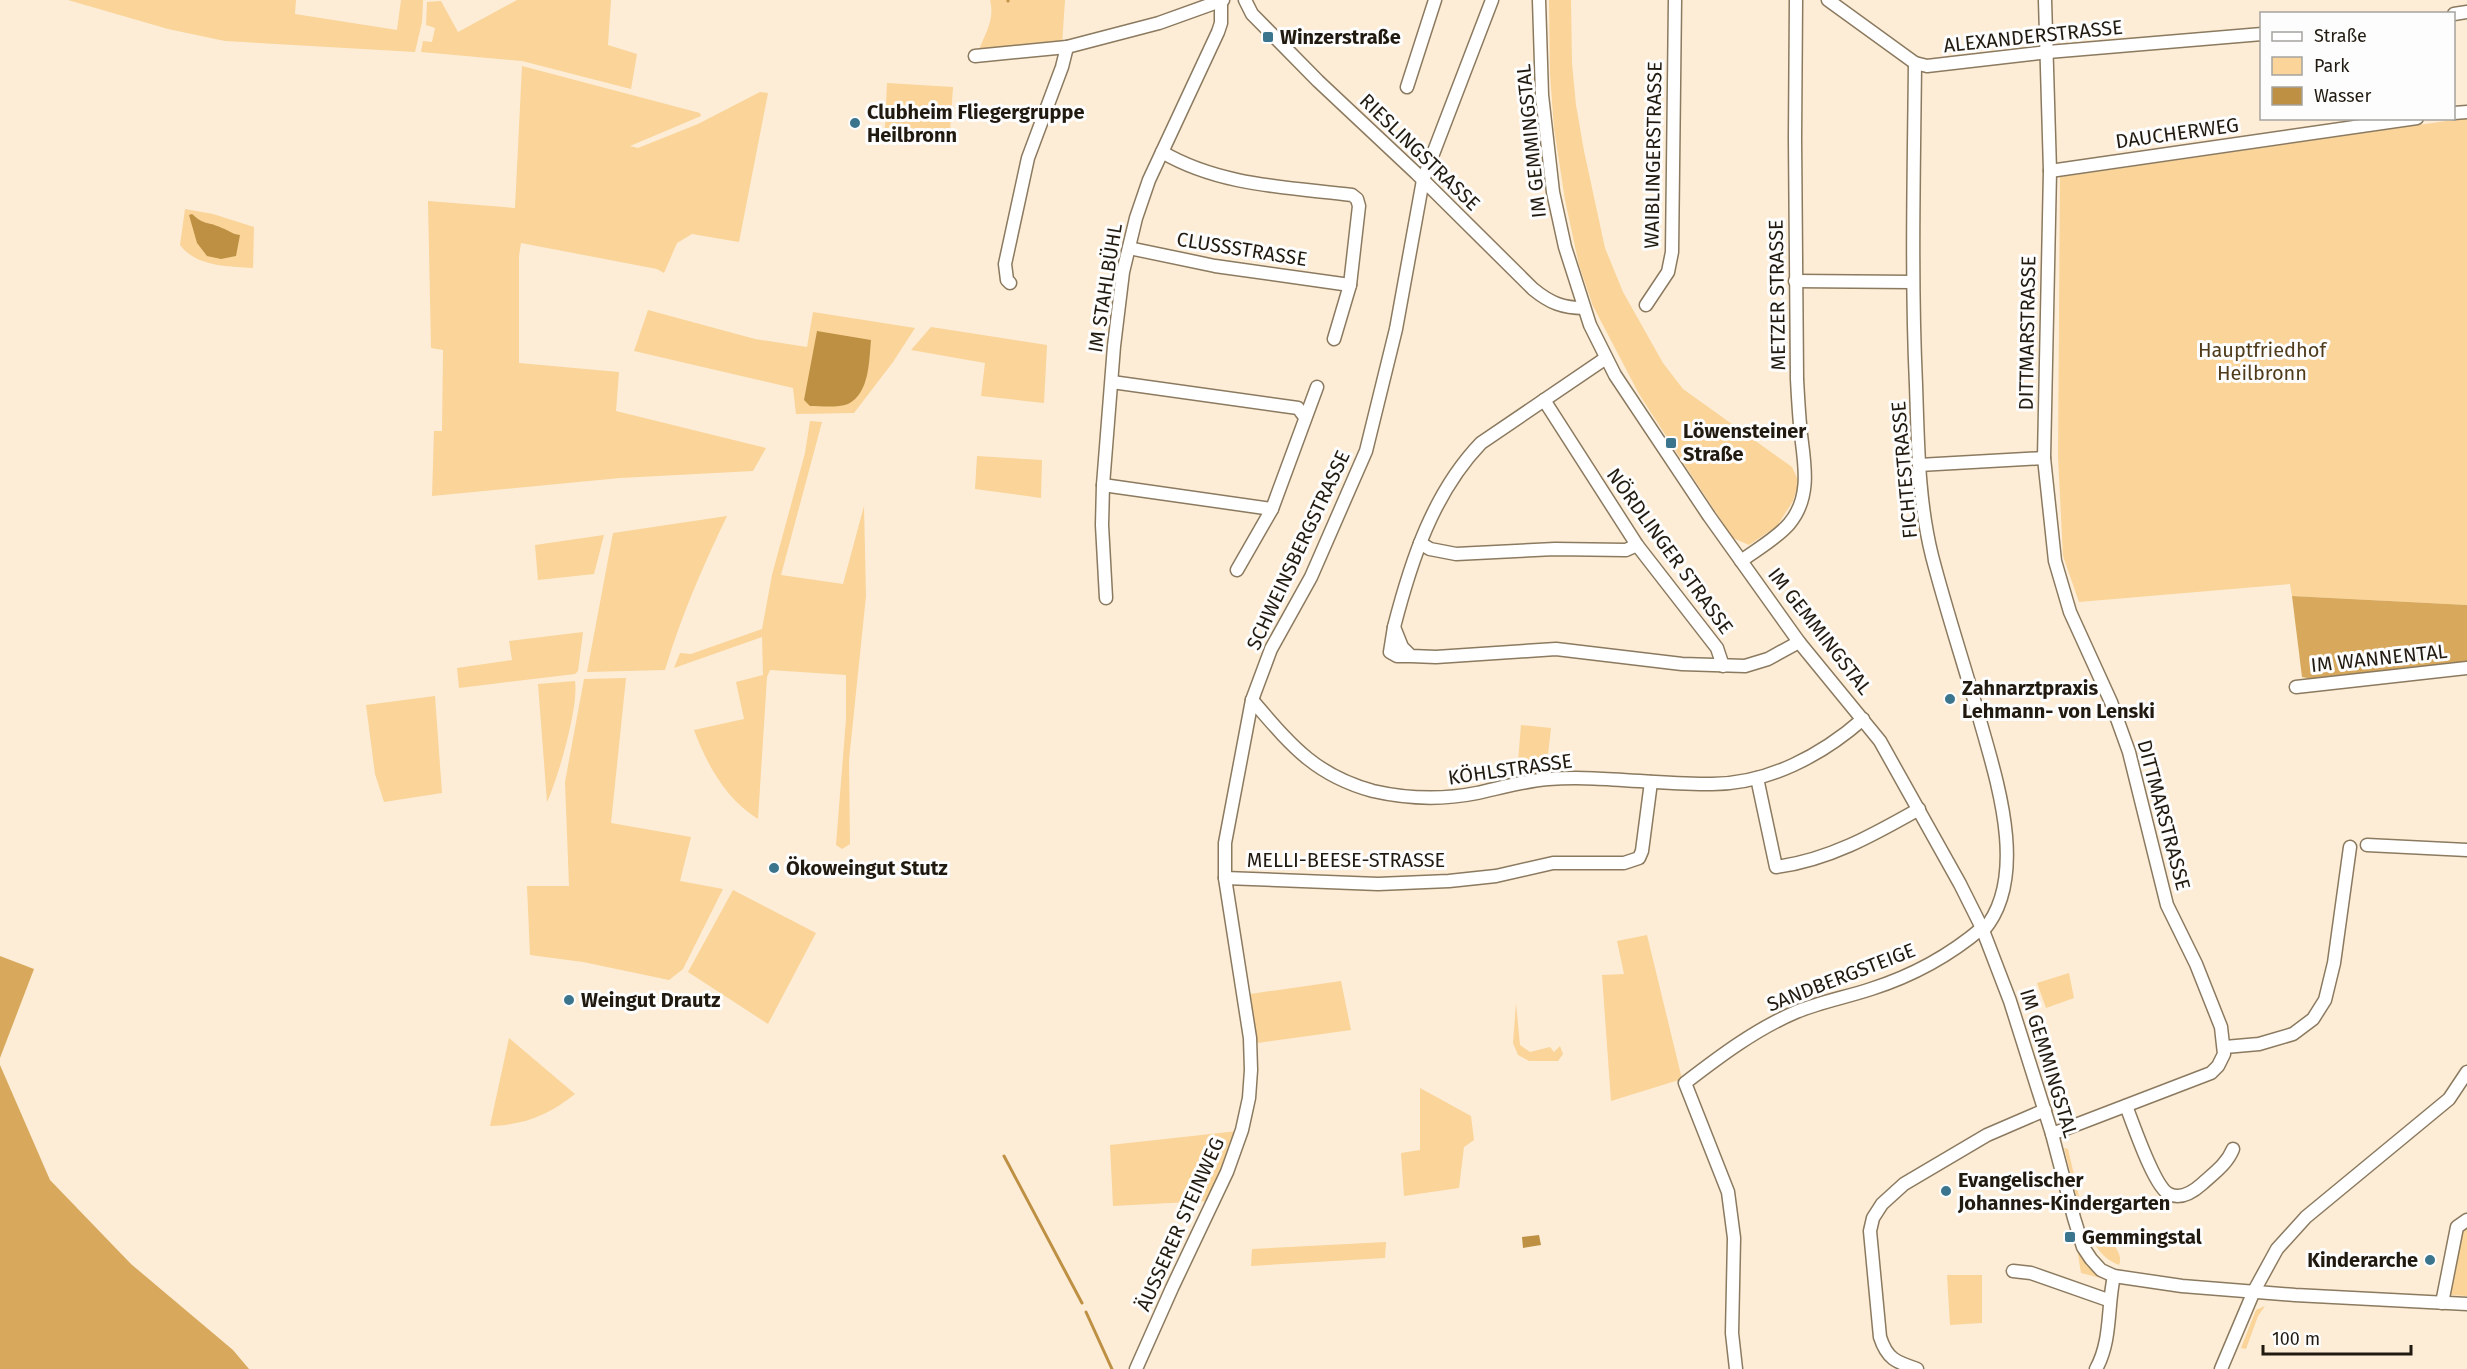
<svg xmlns="http://www.w3.org/2000/svg" width="2467" height="1369" font-family="'Fira Sans',sans-serif">
	<style>
		.green { fill: #fad499 }
		.forest { fill: #d8a95d }
		.water { fill: #be9043 }
		.lines { fill: none; stroke-linecap: round; stroke-linejoin: round }
		.stream { stroke: #be9043; stroke-width: 3 }
		.minor-casing { stroke: #8b7a5f; stroke-width: 15 }
		.minor { stroke: #fff; stroke-width: 12 }
		.poi-dot { fill: #3a748d; stroke: #fdfdfd; stroke-width: 2 }
		.labels { text-anchor: middle; stroke-width: 6; stroke-linejoin: round; paint-order: stroke }
		.street-label { font-size: 20px; fill: #211a10; stroke: #fdfdfd }
		.poi-label { font-size: 20px; font-weight: bold; fill: #211a10; stroke: #fdfdfd; text-anchor: start }
		.park-label { font-size: 20px; fill: #4f3b1a; stroke: #fdfdfd }
	</style>
	<rect width="100%" height="100%" fill="#fdedd6"/>
	<g class="green">
		<polygon points="68,0 296,0 295,14 397,30 401,0 423,0 423,2 422,22 415,52 225,41 168,29"/>
		<polygon points="517,0 611,0 608,45 637,54 631,89 522,61 421,52 423,41 432,42 435,28 426,25 427,2 441,1 458,32"/>
		<path d="M990 0H1065L1062 45 979 50C986 32 995 19 990 0Z"/>
		<polygon points="1549,0 1571,0 1572,63 1576,105 1584,151 1605,248 1623,292 1663,363 1683,389 1792,467 1799,482 1793,501 1777,526 1749,545 1733,538 1690,473 1639,394 1593,306 1579,265 1565,200 1554,128 1550,74"/>
		<polygon points="522,66 700,113 701,116 630,146 638,148 698,124 760,92 768,93 739,242 692,234 677,243 664,273 657,269 521,243 519,256 519,363 619,372 616,411 766,448 753,471 620,478 432,496 434,431 442,431 443,350 431,348 428,201 515,208"/>
		<polygon points="887,83 953,87 950,132 885,128"/>
		<polygon points="2467,118 2467,605 2292,596 2290,584 2079,602 2063,556 2058,457 2060,177"/>
		<path d="M185 209 213 214 254 227 253 268C227 266 197 267 180 245Z"/>
		<polygon points="648,310 755,339 807,347 813,312 915,328 893,362 854,413 796,414 793,388 634,351"/>
		<polygon points="931,327 1047,345 1044,403 981,396 985,363 911,350"/>
		<path d="M810 421 822 422 781 575 843 584 864 506 866 596 849 760 850 844 842 849 836 845 846 719V675L770 670 767 677 758 819C726 799 707 765 694 730L744 719 736 682 763 675 762 637 674 668 680 653 691 654 762 629 772 575 805 453Z"/>
		<polygon points="977,456 1042,460 1041,498 975,489"/>
		<path d="M727 516C703 566 681 616 665 670L587 672 613 533Z"/>
		<polygon points="604,535 594,574 538,580 535,545"/>
		<polygon points="583,632 578,671 575,674 459,688 457,668 512,660 509,641"/>
		<polygon points="626,678 611,823 691,837 680,881 723,889 683,969 669,980 583,962 530,955 527,886 569,886 565,782 584,679"/>
		<path d="M575 681C579 706 558 778 547 802L538 684Z"/>
		<polygon points="435,696 442,793 384,802 375,774 366,705"/>
		<polygon points="1521,725 1551,728 1546,772 1517,774"/>
		<polygon points="733,890 816,933 768,1024 688,972"/>
		<polygon points="1647,935 1682,1079 1611,1101 1602,975 1624,974 1617,941"/>
		<polygon points="2069,973 2074,998 2046,1008 2037,983"/>
		<polygon points="1341,981 1351,1030 1257,1043 1250,994"/>
		<polygon points="1516,1003 1520,1045 1530,1052 1550,1047 1554,1052 1560,1046 1563,1054 1558,1061 1529,1061 1518,1055 1513,1043"/>
		<path d="M509 1038 575 1094C549 1115 524 1125 490 1126Z"/>
		<polygon points="1420,1088 1471,1116 1474,1140 1464,1147 1459,1188 1404,1196 1401,1153 1420,1150"/>
		<polygon points="1238,1131 1208,1201 1113,1206 1110,1145"/>
		<polygon points="2064,1148 2068,1149 2081,1205 2079,1206"/>
		<polygon points="2464,1224 2467,1224 2467,1296 2450,1295"/>
		<path d="M2094 1231C2106 1235 2125 1252 2119 1265 2105 1260 2095 1248 2090 1233Z"/>
		<polygon points="1386,1242 1385,1258 1251,1266 1252,1249"/>
		<polygon points="2077,1248 2092,1268 2105,1279 2081,1273"/>
		<polygon points="1947,1275 1982,1275 1982,1323 1950,1325"/>
		<polygon points="2265,1306 2258,1316 2246,1349 2241,1348 2256,1310"/>
	</g>
	<g class="forest">
		<polygon points="2292,596 2467,605 2467,663 2316,680 2302,677"/>
		<polygon points="0,956 34,969 0,1058"/>
		<polygon points="0,1065 50,1180 131,1264 233,1350 249,1369 0,1369"/>
	</g>
	<g class="water">
		<path d="M192 214C205 226 208 221 222 228 230 231 232 234 240 235L236 256 221 259 207 256 197 243 189 215Z"/>
		<path d="M817 331 871 340C869 360 870 393 848 404 838 408 820 406 810 406L804 400Z"/>
		<polygon points="1539,1235 1541,1245 1523,1248 1522,1237"/>
	</g>
	<g class="lines">
		<g class="stream">
			<polyline points="1008,0 1008,1"/>
			<polyline points="1004,1156 1082,1303"/>
			<polyline points="1086,1312 1112,1369"/>
		</g>
		<defs>
			<g id="minor">
				<path d="M1245 0 1252 14 1318 81 1416 173 1533 289C1550 303 1563 308 1584 308"/>
				<polyline points="1539,0 1542,95 1553,192 1565,247 1590,325 1615,375 1709,516 1799,642 1880,741 1960,884 1982,928 2010,1001 2052,1134 2074,1218 2083,1247 2091,1259 2101,1270 2114,1276 2182,1286 2295,1295 2467,1304"/>
				<polyline points="1828,0 1915,63 1927,66 2048,52 2262,34"/>
				<polyline points="2045,0 2050,171 2044,458 2055,561 2070,612 2111,702 2129,752 2167,905 2196,964 2221,1027 2224,1054 2218,1066 2211,1073 2052,1134"/>
				<polyline points="2454,14 2467,12"/>
				<polyline points="975,56 1067,47 1159,23 1223,0"/>
				<path d="M1915 63C1914 170 1911 277 1916 385 1918 442 1918 500 1932 556 1946 610 1964 664 1979 717 1996 778 2030 877 1983 931"/>
				<polyline points="1407,87 1435,0"/>
				<polyline points="2454,113 2467,112"/>
				<path d="M1162 152C1220 186 1287 187 1352 195L1357 199 1359 206 1350 285 1334 339"/>
				<polyline points="2050,171 2417,118"/>
				<polyline points="1129,248 1215,266 1350,285"/>
				<polyline points="1795,281 1912,282"/>
				<polyline points="1010,283 1007,280 1005,264 1028,158 1062,67 1067,47"/>
				<polyline points="1646,305 1668,272 1672,252 1675,0"/>
				<polyline points="1112,382 1298,408 1304,416"/>
				<polyline points="1544,400 1637,545 1717,648 1723,666"/>
				<polyline points="1919,465 2044,458"/>
				<polyline points="1103,485 1272,509"/>
				<polyline points="1420,543 1430,549 1456,554 1555,549 1626,550 1637,545"/>
				<path d="M1741 561C1756 550 1777 538 1789 524 1811 498 1805 466 1801 435 1799 416 1798 398 1797 379L1795 138 1796 0"/>
				<polyline points="1237,570 1272,509 1317,387"/>
				<polyline points="1106,598 1102,525 1103,485 1114,346 1123,272 1136,218 1149,180 1218,32 1221,23 1221,1"/>
				<path d="M1394 627C1411 561 1433 493 1481 443L1606 358"/>
				<polyline points="1411,656 1397,656 1390,652 1394,627 1402,647 1411,656 1436,657 1556,649 1682,664 1745,666 1768,659 1799,642"/>
				<polyline points="2296,687 2467,668"/>
				<path d="M1252 700C1290 744 1314 775 1373 791 1408 799 1442 800 1477 793 1500 788 1524 781 1548 779 1603 775 1657 785 1712 784 1768 784 1822 755 1863 719"/>
				<path d="M1757 778 1776 867C1829 860 1873 835 1919 809"/>
				<polyline points="2367,845 2467,850"/>
				<polyline points="1225,878 1378,884 1449,881 1496,876 1553,863 1624,863 1639,858 1642,851 1651,782"/>
				<polyline points="2225,1047 2259,1044 2293,1034 2313,1019 2325,1000 2334,963 2350,847"/>
				<path d="M2126 1106C2133 1123 2154 1187 2169 1194 2181 1200 2193 1192 2202 1184 2214 1173 2227 1164 2233 1149"/>
				<polyline points="2013,1271 2031,1273 2108,1300"/>
				<polyline points="2442,1303 2457,1227 2467,1220"/>
				<polyline points="1136,1369 1172,1288 1227,1172 1242,1130 1249,1098 1251,1070 1250,1038 1225,878 1225,843 1252,700 1271,649 1311,577 1366,451 1396,329 1423,180 1492,0"/>
				<path d="M1736 1369 1732 1333 1734 1238 1728 1192 1685 1083C1720 1056 1756 1029 1796 1012 1820 1002 1847 997 1871 989 1912 976 1949 956 1982 928"/>
				<path d="M1917 1369C1896 1362 1887 1359 1880 1337L1870 1231 1873 1218 1882 1204 1904 1184 1987 1135 2045 1110"/>
				<path d="M2096 1369C2112 1340 2107 1307 2114 1276"/>
				<polyline points="2221,1369 2254,1291 2277,1249 2306,1217 2449,1099 2467,1072"/>
			</g>
		</defs>
		<use href="#minor" class="minor-casing"/>
		<use href="#minor" class="minor"/>
	</g>
	<g class="poi-dot">
		<rect x="1262" y="31" width="12" height="12" rx="3"/>
		<circle cx="855" cy="123" r="6"/>
		<rect x="1665" y="437" width="12" height="12" rx="3"/>
		<circle cx="1950" cy="699" r="6"/>
		<circle cx="774" cy="868" r="6"/>
		<circle cx="569" cy="1000" r="6"/>
		<circle cx="1946" cy="1191" r="6"/>
		<rect x="2064" y="1231" width="12" height="12" rx="3"/>
		<circle cx="2430" cy="1260" r="6"/>
	</g>
	<g class="labels">
		<g class="street-label">
			<text transform="translate(2033 36) rotate(-6)" y="7">ALEXANDERSTRASSE</text>
			<text transform="translate(2177 133) rotate(-8)" y="7">DAUCHERWEG</text>
			<text transform="translate(1531 141) rotate(-96)" y="7">IM GEMMINGSTAL</text>
			<text transform="translate(1420 152) rotate(44)" y="7">RIESLINGSTRASSE</text>
			<text transform="translate(1653 155) rotate(-89)" y="7">WAIBLINGERSTRASSE</text>
			<text transform="translate(1242 249) rotate(9)" y="7">CLUSSSTRASSE</text>
			<text transform="translate(1105 288) rotate(-81)" y="7">IM STAHLBÜHL</text>
			<text transform="translate(1777 295) rotate(-91)" y="7">METZER STRASSE</text>
			<text transform="translate(2027 333) rotate(-89)" y="7">DITTMARSTRASSE</text>
			<text transform="translate(1904 470) rotate(-95)" y="7">FICHTESTRASSE</text>
			<text transform="translate(1298 550) rotate(-65)" y="7">SCHWEINSBERGSTRASSE</text>
			<text transform="translate(1670 551) rotate(54)" y="7">NÖRDLINGER STRASSE</text>
			<text transform="translate(1820 631) rotate(52)" y="7">IM GEMMINGSTAL</text>
			<text transform="translate(2379 658) rotate(-6)" y="7">IM WANNENTAL</text>
			<text transform="translate(1510 769) rotate(-8)" y="7">KÖHLSTRASSE</text>
			<text transform="translate(2164 815) rotate(75)" y="7">DITTMARSTRASSE</text>
			<text x="1346" y="867">MELLI-BEESE-STRASSE</text>
			<text transform="translate(1841 977) rotate(-21)" y="7">SANDBERGSTEIGE</text>
			<text transform="translate(2049 1063) rotate(73)" y="7">IM GEMMINGSTAL</text>
			<text transform="translate(1180 1224) rotate(-66)" y="7">ÄUSSERER STEINWEG</text>
		</g>
		<g class="poi-label">
			<text x="1280" y="44">Winzerstraße</text>
			<text x="867" y="119">Clubheim Fliegergruppe<tspan x="867" dy="23">Heilbronn</tspan></text>
			<text x="1683" y="438">Löwensteiner<tspan x="1683" dy="23">Straße</tspan></text>
			<text x="1962" y="695">Zahnarztpraxis<tspan x="1962" dy="23">Lehmann- von Lenski</tspan></text>
			<text x="786" y="875">Ökoweingut Stutz</text>
			<text x="581" y="1007">Weingut Drautz</text>
			<text x="1958" y="1187">Evangelischer<tspan x="1958" dy="23">Johannes-Kindergarten</tspan></text>
			<text x="2082" y="1244">Gemmingstal</text>
			<text x="2418" y="1267" text-anchor="end">Kinderarche</text>
		</g>
		<g class="park-label">
			<text x="2262" y="357">Hauptfriedhof<tspan x="2262" dy="23">Heilbronn</tspan></text>
		</g>
	</g>
	<rect x="2260" y="12" width="195" height="108" fill="#fdfdfd" stroke="#a5a29e" stroke-width="1.5"/>
	<rect x="2272" y="32" width="30" height="9" fill="#ffffff" stroke="#a5a29e" stroke-width="1.5"/>
	<text x="2314" y="42" font-size="18" fill="#211a10">Straße</text>
	<rect x="2272" y="57" width="30" height="18" fill="#fad499" stroke="#a5a29e" stroke-width="1.5"/>
	<text x="2314" y="72" font-size="18" fill="#211a10">Park</text>
	<rect x="2272" y="87" width="30" height="18" fill="#be9043" stroke="#a5a29e" stroke-width="1.5"/>
	<text x="2314" y="102" font-size="18" fill="#211a10">Wasser</text>
	<path d="M2263 1345v9h148v-9" fill="none" stroke="#211a10" stroke-width="3"/>
	<text x="2272" y="1345" font-size="18" fill="#211a10" stroke="#fdfdfd" stroke-width="4.5" paint-order="stroke">100 m</text>
</svg>
